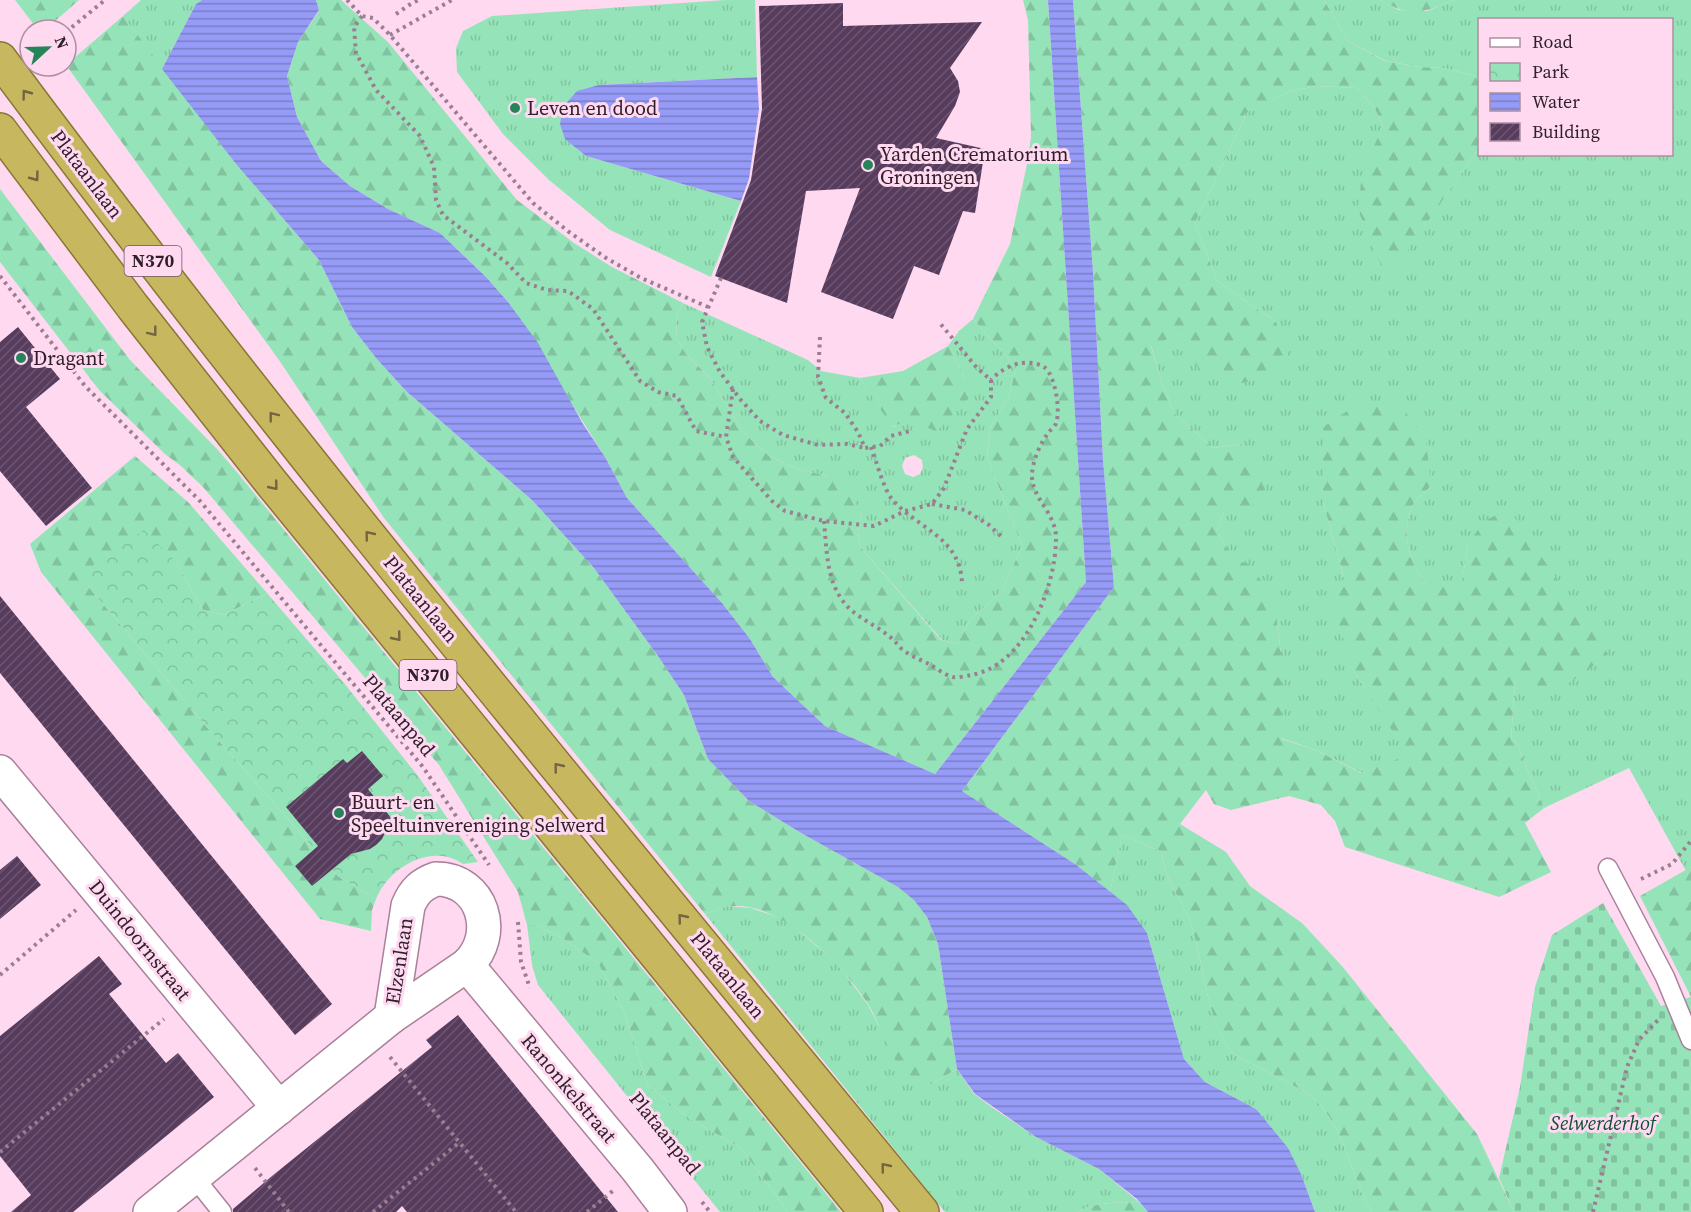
<svg xmlns="http://www.w3.org/2000/svg" width="1691" height="1212" font-family="'Source Serif 4',serif">
	<style>
		.grass { fill: url(#grass-tufts); fill-rule: evenodd }
		.forest { fill: url(#forest-firs) }
		.cemetery { fill: url(#cemetery-stones) }
		.park { fill: url(#park-crowns) }
		.water { fill: url(#water-rules) }
		.building { fill: url(#building-hatch) }
		.lines { fill: none; stroke-linecap: round; stroke-linejoin: round }
		.service-casing { stroke: #aa809b; stroke-width: 21 }
		.minor-casing { stroke: #aa809b; stroke-width: 36 }
		.trunk-casing { stroke: #897734; stroke-width: 36 }
		.path { stroke: #9b7f91; stroke-width: 4; stroke-dasharray: 3 4.5; stroke-linecap: butt }
		.service { stroke: #fff; stroke-width: 18 }
		.minor { stroke: #fff; stroke-width: 33 }
		.trunk { stroke: #c7b860; stroke-width: 33 }
		.oneway { stroke: #746442 }
		.poi-dot { fill: #27845a; stroke: #fed9f0; stroke-width: 2 }
		.labels { text-anchor: middle; stroke-width: 6; stroke-linejoin: round; paint-order: stroke }
		.shield { fill: #fed9f0; stroke: #6e5765; stroke-width: 1.5 }
		.shield-label { font-size: 18px; font-weight: bold; fill: #301f2a }
		.poi-label { font-size: 20px; fill: #301f2a; stroke: #fed9f0; text-anchor: start }
		.street-label { font-size: 20px; fill: #301f2a; stroke: #fed9f0 }
		.park-label { font-size: 20px; font-style: italic; fill: #0d4d32; stroke: #fed9f0 }
	</style>
	<defs>
		<pattern id="grass-tufts" width="24" height="20" patternUnits="userSpaceOnUse" patternTransform="scale(1.5)"><rect width="24" height="20" fill="#95e4b9"/><path d="M3 7l-1-3M5 7V3M7 7l1-3M15 17l-1-3M17 17v-4M19 17l1-3" fill="none" stroke="#81c39f"/></pattern>
		<pattern id="forest-firs" width="22" height="20" patternUnits="userSpaceOnUse" patternTransform="scale(1.5)"><rect width="22" height="20" fill="#95e4b9"/><path d="M5 1l3.5 6h-7zM16 11l3.5 6h-7z" fill="#81c39f"/></pattern>
		<pattern id="cemetery-stones" width="16" height="16" patternUnits="userSpaceOnUse" patternTransform="scale(1.5)"><rect width="16" height="16" fill="#95e4b9"/><path d="M2 7V4a2 2 0 0 1 4 0v3zM10 15v-3a2 2 0 0 1 4 0v3z" fill="#81c39f"/></pattern>
		<pattern id="park-crowns" width="20" height="18" patternUnits="userSpaceOnUse" patternTransform="scale(1.5)"><rect width="20" height="18" fill="#95e4b9"/><path d="M2 6a3 3 0 1 1 6 0M12 15a3 3 0 1 1 6 0" fill="none" stroke="#81c39f"/></pattern>
		<pattern id="water-rules" width="6" height="5" patternUnits="userSpaceOnUse" patternTransform="scale(1.5)"><rect width="6" height="5" fill="#959bf6"/><path d="M0 2.5h6" fill="none" stroke="#7a7ec7"/></pattern>
		<pattern id="building-hatch" width="6" height="6" patternUnits="userSpaceOnUse" patternTransform="scale(1.5)"><rect width="6" height="6" fill="#573c5d"/><path d="M-1 1l2-2M0 6l6-6M5 7l2-2" fill="none" stroke="#6c5671"/></pattern>
	</defs>
	<rect width="100%" height="100%" fill="#fed9f0"/>
	<g class="grass">
		<polygon points="141,0 202,0 196,4 162,69 123,16"/>
		<path d="M725 0H755L757 77 599 85 563 107C558 135 566 139 586 156L741 201 711 277 610 230 549 180 503 134 457 72 456 48 463 31 492 16Z"/>
		<path d="M1324 0H1380L1399 10 1427 11 1454 0H1691V867L1686 871 1629 768 1544 808 1516 742 1511 740 1515 681 1468 544 1461 588 1428 587C1410 565 1400 534 1412 507 1415 499 1425 492 1431 486L1323 502 1344 578 1354 672 1409 755 1362 773 1318 751 1281 738V653L1277 623V602L1233 561 1217 530 1224 512 1240 444 1213 448 1174 413 1159 375 1151 345 1182 333 1276 322 1217 281 1195 223 1245 117 1243 114 1291 91 1317 86 1357 88 1374 107 1383 126 1375 146 1392 272 1479 148 1480 154H1672V20H1480L1479 83 1475 76 1444 68 1420 67 1386 61 1348 41Z"/>
		<path d="M683 303 808 360 821 371 860 378 893 427 904 421 924 425 966 380 948 346 959 331 973 319 1016 367 1009 397 990 428 987 457 1022 546 1002 591 970 620 957 644 942 640 861 548 858 533 861 513 828 476 797 469 769 456 743 432 710 378 686 354 677 339 676 318ZM914 455 922 460 923 467 920 474 913 477 905 474 902 466 905 458Z"/>
		<path d="M1122 835 1162 852C1163 877 1180 897 1189 919 1204 957 1206 1025 1234 1054 1239 1058 1248 1061 1254 1065 1276 1077 1312 1091 1326 1112 1348 1143 1353 1181 1372 1212H1315L1301 1174 1256 1109 1205 1082 1184 1059 1147 933 1110 892Z"/>
		<path d="M727 906 751 908 786 920 837 963 868 1005 898 1063 931 1084 957 1069 974 1094 993 1108 1036 1137 1099 1169 1139 1202C1119 1203 1096 1201 1078 1212H945L705 914Z"/>
		<polygon points="527,925 536,925 562,938 598,963 624,1012 648,1086 692,1120 741,1148 788,1212 720,1212 538,985 532,965"/>
	</g>
	<g class="forest">
		<polygon points="15,0 79,0 45,30 38,30"/>
		<polygon points="316,0 341,0 388,42 517,200 574,243 612,267 683,303 676,318 677,339 686,354 710,378 743,432 769,456 797,469 828,476 849,490 861,513 858,533 861,548 941,640 957,644 970,620 1002,591 1022,546 987,457 990,428 1009,397 1016,367 973,319 1010,244 1027,164 1031,137 1028,20 1023,0 1048,0 1086,582 935,774 825,726 773,677 750,639 722,603 627,498 605,457 508,302 486,277 440,233 388,209 350,186 321,161 297,117 287,76 298,42 319,11"/>
		<path d="M1073 0H1324L1348 41 1385 61 1420 67 1444 68 1475 76 1479 83V148L1387 280 1358 210 1362 173 1383 126 1374 107 1357 88 1317 86 1291 91 1244 114 1245 117 1195 223 1217 281 1276 322 1288 352 1275 376 1232 385 1199 370 1182 333 1151 346 1159 375 1174 413 1213 448 1240 444 1258 462 1266 502 1224 512 1217 530 1233 560 1249 564 1277 602V623L1281 653 1282 739 1318 751 1361 773 1408 755 1354 672 1332 602 1344 578 1323 502V427L1347 411 1380 401 1406 413 1426 441 1431 486C1425 492 1415 499 1412 507 1400 534 1410 565 1428 587H1461L1468 544 1484 521 1509 509 1608 654C1591 667 1568 688 1546 691 1535 693 1523 687 1515 682L1511 740 1516 742 1544 808 1525 823 1551 872 1499 897 1345 847 1335 821 1321 805 1289 796 1231 810 1214 804 1206 790 1180 824 1226 852 1250 886 1302 923 1342 966 1477 1134 1514 1212H1372C1353 1181 1348 1143 1326 1112 1312 1091 1276 1077 1254 1065 1248 1061 1239 1058 1234 1054 1206 1026 1204 957 1189 919 1180 897 1163 877 1162 852L1122 835 1110 892 1075 864 962 791 1114 587 1103 460 1093 272Z"/>
		<path d="M1380 0H1454C1423 13 1411 18 1380 0Z"/>
		<path d="M123 16 236 164 319 260 352 327 376 358 406 391 532 500 594 568 658 656 684 695 708 759 749 801 801 833 898 887 914 899 927 917 938 944 957 1069 931 1084C924 1081 915 1079 909 1075 890 1063 880 1023 868 1004 843 965 778 897 726 907 719 908 712 912 705 914L384 518 279 360 66 65Z"/>
		<polygon points="0,189 130,360 217,449 236,471 841,1212 788,1212 741,1148 692,1120 648,1086 624,1012 598,963 562,938 536,925 527,925 518,892 439,765 203,487 181,466 165,454 100,391 0,262"/>
		<path d="M948 346 966 380 970 397 936 432C921 423 908 419 892 427L860 378 903 371Z"/>
		<polygon points="135,456 189,503 267,593 224,615 203,610 176,562 88,586 205,725 338,876 376,899 372,910 371,931 320,919 41,572 30,544"/>
		<polygon points="1691,867 1691,997 1640,896"/>
		<path d="M1139 1202 1148 1212H1078C1096 1201 1119 1203 1139 1202Z"/>
	</g>
	<polygon class="cemetery" points="1603,903 1661,1006 1691,997 1691,1212 1514,1212 1499,1178 1520,1087 1535,987 1552,935"/>
	<path class="park" d="M144 530 176 562 203 610 224 615 267 593 344 683 418 776 478 862 463 864C432 842 389 867 376 899L338 876 205 725 88 586 94 564Z"/>
	<g class="water">
		<polygon points="202,0 316,0 319,10 298,42 287,76 297,117 321,161 350,186 388,209 440,233 486,277 508,302 538,343 583,424 605,457 627,498 722,603 750,639 773,677 825,726 935,774 1086,582 1048,0 1073,0 1093,272 1103,460 1114,587 962,791 1075,864 1127,905 1147,933 1184,1059 1205,1082 1256,1109 1288,1148 1301,1174 1315,1212 1148,1212 1137,1199 1099,1169 1036,1137 975,1094 957,1069 938,944 927,917 914,900 898,887 801,833 749,801 708,759 684,695 658,656 594,568 532,500 406,391 376,358 352,327 319,260 236,164 162,69 196,4"/>
		<polygon points="757,77 759,109 749,179 741,201 586,156 565,139 560,124 563,107 577,91 599,85"/>
	</g>
	<g class="building">
		<polygon points="843,3 843,26 982,22 950,68 958,81 960,92 955,106 936,138 985,149 975,213 963,211 939,275 914,266 893,319 821,292 860,188 806,191 787,303 715,276 751,180 762,109 759,6"/>
		<polygon points="18,327 60,379 26,407 92,488 46,526 0,471 0,342"/>
		<polygon points="0,596 332,1004 295,1035 0,673"/>
		<polygon points="362,751 383,776 368,789 392,819 382,839 376,845 370,849 351,854 312,886 295,866 318,846 286,807 343,759 347,763"/>
		<polygon points="17,856 41,885 0,919 0,870"/>
		<polygon points="99,956 122,984 109,994 166,1063 178,1053 214,1097 73,1212 11,1212 31,1195 0,1156 0,1036"/>
		<polygon points="458,1015 618,1212 407,1212 402,1206 396,1212 233,1212 233,1209 272,1176 432,1047 426,1040"/>
	</g>
	<g class="lines">
		<defs>
			<g id="service">
				<polyline points="1608,868 1665,977 1691,1040"/>
				<polyline points="194,1177 222,1212"/>
			</g>
			<g id="minor">
				<polyline points="0,772 279,1108"/>
				<path d="M436 879C483 879 499 935 467 965L391 1017 408 906C414 891 422 884 436 879Z"/>
				<polyline points="467,965 638,1170 670,1212"/>
				<polyline points="150,1212 391,1017"/>
			</g>
			<g id="trunk">
				<path d="M0 59C293 454 610 831 922 1212"/>
				<polyline points="0,130 133,307 270,481 866,1212"/>
			</g>
		</defs>
		<use href="#service" class="service-casing"/>
		<use href="#minor" class="minor-casing"/>
		<use href="#trunk" class="trunk-casing"/>
		<g class="path">
			<polyline points="347,0 362,16 373,18 390,35 533,203 569,232 606,258 641,278 708,307"/>
			<polyline points="396,14 412,3 419,0"/>
			<polyline points="362,16 354,27 356,53 376,90 420,136 434,167 436,200 443,215 507,263 526,283 547,290 568,291 593,309 640,381 658,392 677,396 696,431 726,437"/>
			<polyline points="66,32 105,0"/>
			<polyline points="390,35 452,0"/>
			<polyline points="0,276 85,386 200,501 423,767 489,865"/>
			<polyline points="721,278 702,322 707,347 720,372 740,399 760,421 783,435 818,445 847,444 865,448"/>
			<polyline points="820,337 818,377 826,398 845,413 858,432 865,448 880,446 891,436 910,431"/>
			<polyline points="733,389 726,437 733,457 772,501 785,511 824,521 874,526 905,511 932,504 944,488 967,429 991,397 991,380 977,368 939,322"/>
			<path d="M871 447C876 460 884 490 892 499 917 529 960 536 962 583"/>
			<polyline points="932,504 965,510 989,525 1004,539"/>
			<path d="M824 521C827 553 826 587 851 610 866 623 885 629 898 645 905 654 919 659 929 664 936 668 945 675 953 677 958 678 966 676 971 675 1025 666 1056 587 1056 538 1056 513 1032 499 1032 476 1032 462 1040 444 1048 433 1050 430 1055 427 1056 423 1061 411 1055 374 1044 367 1038 363 1029 362 1022 363 1011 364 998 372 991 380"/>
			<polyline points="1641,879 1672,864 1691,841"/>
			<polyline points="518,922 521,962 530,988"/>
			<polyline points="0,975 76,910"/>
			<polyline points="390,1057 516,1212"/>
			<polyline points="0,1152 164,1019"/>
			<polyline points="255,1168 289,1212"/>
			<polyline points="702,1202 710,1212"/>
			<polyline points="373,1212 460,1142"/>
			<polyline points="587,1212 614,1190"/>
			<polyline points="1593,1212 1627,1067 1639,1040 1658,1020"/>
		</g>
		<use href="#service" class="service"/>
		<use href="#minor" class="minor"/>
		<use href="#trunk" class="trunk"/>
	</g>
	<defs><path id="oneway-chevron" d="M-2-3.5L2.5 0L-2 3.5" fill="none" stroke-width="1.6" stroke-linecap="round" stroke-linejoin="round" transform="scale(1.5)"/></defs>
	<g class="oneway">
		<use href="#oneway-chevron" transform="translate(26 94) rotate(-127)"/>
		<use href="#oneway-chevron" transform="translate(35 177) rotate(53)"/>
		<use href="#oneway-chevron" transform="translate(153 332) rotate(52)"/>
		<use href="#oneway-chevron" transform="translate(273 416) rotate(-128)"/>
		<use href="#oneway-chevron" transform="translate(274 486) rotate(51)"/>
		<use href="#oneway-chevron" transform="translate(369 535) rotate(-129)"/>
		<use href="#oneway-chevron" transform="translate(397 637) rotate(51)"/>
		<use href="#oneway-chevron" transform="translate(558 767) rotate(-129)"/>
		<use href="#oneway-chevron" transform="translate(682 918) rotate(-129)"/>
		<use href="#oneway-chevron" transform="translate(885 1167) rotate(-129)"/>
	</g>
	<g class="poi-dot">
		<circle cx="515" cy="108" r="6"/>
		<circle cx="868" cy="165" r="6"/>
		<circle cx="21" cy="358" r="6"/>
		<circle cx="339" cy="813" r="6"/>
	</g>
	<g class="labels">
		<g class="shield">
			<rect x="124.5" y="246" width="57" height="30" rx="4.5"/>
			<rect x="399.5" y="660" width="57" height="30" rx="4.5"/>
		</g>
		<g class="shield-label">
			<text x="153" y="267">N370</text>
			<text x="428" y="681">N370</text>
		</g>
		<g class="poi-label">
			<text x="527" y="115">Leven en dood</text>
			<text x="880" y="161">Yarden Crematorium<tspan x="880" dy="23">Groningen</tspan></text>
			<text x="33" y="365">Dragant</text>
			<text x="351" y="809">Buurt- en<tspan x="351" dy="23">Speeltuinvereniging Selwerd</tspan></text>
		</g>
		<g class="street-label">
			<text transform="translate(87 174) rotate(53)" y="7">Plataanlaan</text>
			<text transform="translate(421 599) rotate(51)" y="7">Plataanlaan</text>
			<text transform="translate(399 715) rotate(50)" y="7">Plataanpad</text>
			<text transform="translate(140 940) rotate(51)" y="7">Duindoornstraat</text>
			<text transform="translate(399 961) rotate(-81)" y="7">Elzenlaan</text>
			<text transform="translate(728 975) rotate(51)" y="7">Plataanlaan</text>
			<text transform="translate(569 1088) rotate(50)" y="7">Ranonkelstraat</text>
			<text transform="translate(665 1133) rotate(51)" y="7">Plataanpad</text>
		</g>
		<g class="park-label">
			<text x="1603" y="1130">Selwerderhof</text>
		</g>
	</g>
	<rect x="1478" y="18" width="195" height="138" fill="#fed9f0" stroke="#ac8fa1" stroke-width="1.5"/>
	<rect x="1490" y="38" width="30" height="9" fill="#ffffff" stroke="#ac8fa1" stroke-width="1.5"/>
	<text x="1532" y="48" font-size="18" fill="#301f2a">Road</text>
	<rect x="1490" y="63" width="30" height="18" fill="url(#park-crowns)" stroke="#ac8fa1" stroke-width="1.5"/>
	<text x="1532" y="78" font-size="18" fill="#301f2a">Park</text>
	<rect x="1490" y="93" width="30" height="18" fill="url(#water-rules)" stroke="#ac8fa1" stroke-width="1.5"/>
	<text x="1532" y="108" font-size="18" fill="#301f2a">Water</text>
	<rect x="1490" y="123" width="30" height="18" fill="url(#building-hatch)" stroke="#ac8fa1" stroke-width="1.5"/>
	<text x="1532" y="138" font-size="18" fill="#301f2a">Building</text>
	<g transform="translate(48 48) rotate(68)"><circle r="28" fill="#fed9f0" stroke="#ac8fa1" stroke-width="1.5"/>
	<path d="M0-4.5L10 22L0 15L-10 22Z" fill="#27845a"/>
	<text y="-9" font-size="16" font-weight="bold" text-anchor="middle" fill="#301f2a">N</text>
	</g>
</svg>
